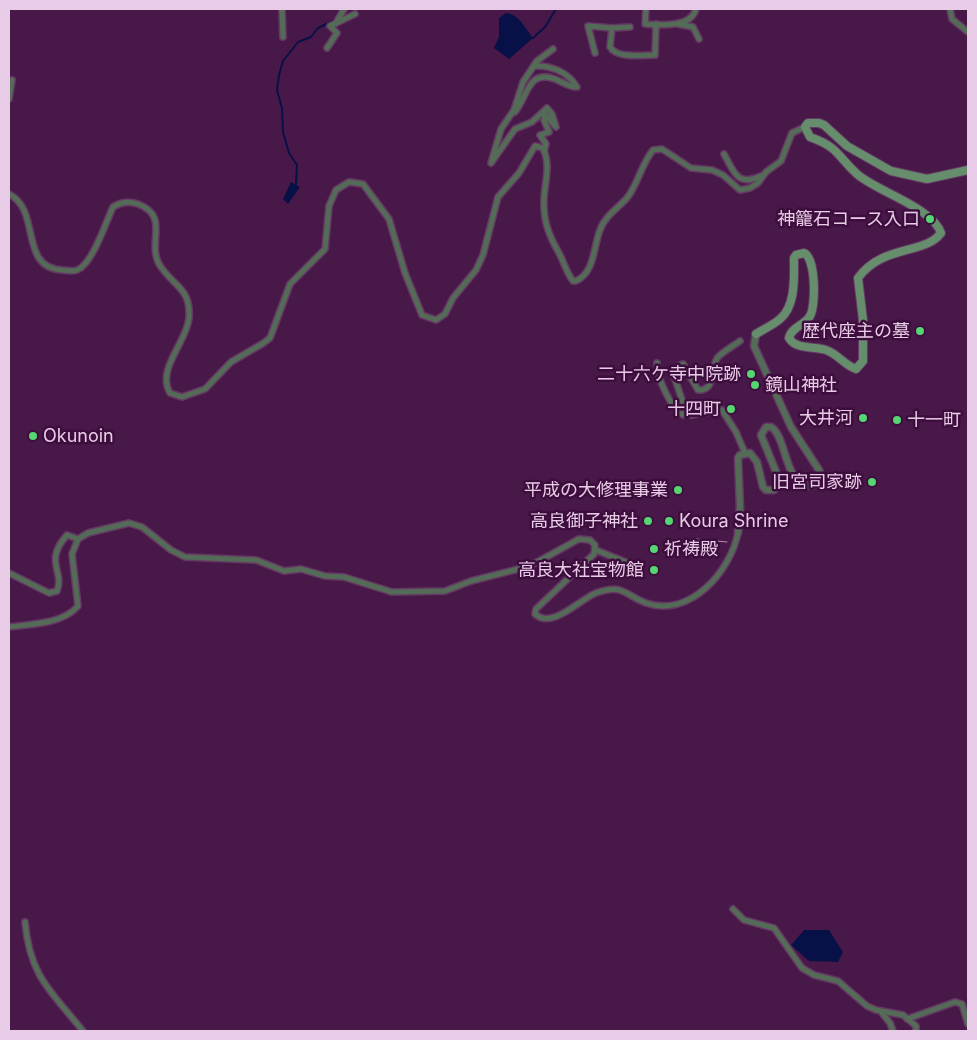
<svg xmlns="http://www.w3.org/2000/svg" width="977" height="1040" font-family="Inter,'Noto Sans JP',sans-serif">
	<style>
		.water { fill: #081147 }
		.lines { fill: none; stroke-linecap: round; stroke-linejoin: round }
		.stream { stroke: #081147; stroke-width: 2 }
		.minor-casing { stroke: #653964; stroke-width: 8 }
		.tertiary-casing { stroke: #653964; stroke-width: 9 }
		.secondary-casing { stroke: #653964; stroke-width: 10 }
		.minor { stroke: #546c57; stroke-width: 5 }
		.tertiary { stroke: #546c57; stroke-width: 6 }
		.secondary { stroke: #678e6c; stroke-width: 8 }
		.tram { stroke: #b18eb0; stroke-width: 1 }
		.poi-dot { fill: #55d672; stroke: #3d0e3d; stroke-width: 2 }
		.labels { text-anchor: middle; stroke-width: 5; stroke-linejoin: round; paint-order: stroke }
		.poi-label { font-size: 18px; fill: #e8cbe6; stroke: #3d0e3d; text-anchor: end }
	</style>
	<rect width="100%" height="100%" fill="#481948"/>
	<g class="water">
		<path d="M506 13C518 13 526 29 533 38L509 59 494 48 499 37V18Z"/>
		<polygon points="291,182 300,187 288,204 283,199"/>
		<polygon points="804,930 829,930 843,952 838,962 809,961 791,945"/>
	</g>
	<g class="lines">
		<g class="stream">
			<polyline points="533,38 545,27 556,9"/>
			<polyline points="296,184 297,165 289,153 283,132 282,108 277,90 279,75 283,61 298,42 311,37 318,28 335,20"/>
		</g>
		<defs>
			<g id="minor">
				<polyline points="282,9 283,37"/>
				<path d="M646 9 645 24C660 25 691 28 696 9"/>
				<polyline points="950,9 952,19 968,32"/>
				<polyline points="336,23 344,9"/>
				<polyline points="678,24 693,27 699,39"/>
				<polyline points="612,28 630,27"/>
				<polyline points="327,48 337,33 330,26 355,14"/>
				<path d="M595 53 588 26 612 28 610 47C617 59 643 55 655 55L656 24"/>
				<polyline points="9,99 12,80"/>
				<path d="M515 112C528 96 528 69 555 79 562 82 569 87 577 87 568 72 551 65 534 66"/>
				<polyline points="544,151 546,144 540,135 549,132 544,120 545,114 556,127 552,114 547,108 532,122 515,129 491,163 501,129 514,110 523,82 537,61 553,49"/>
				<path d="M724 154C734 172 737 187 761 176"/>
				<path d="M9 194C42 211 18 267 62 270 67 270 73 272 77 270 92 265 106 222 113 207 121 202 129 201 138 204 170 216 147 242 159 264 173 287 191 287 189 318 187 342 156 369 170 393L182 397 205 389 231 362 262 344 270 338 290 284 325 249 329 206 336 190 349 182 363 184 389 219 405 273 422 315 436 320 445 314 453 298 476 270 483 255 498 197 519 173 535 146 543 148C551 165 545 181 544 198 543 220 548 234 559 253 564 262 566 272 573 281H576C595 272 593 248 600 230 604 217 618 208 627 198 638 184 641 165 653 150L662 149 691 168 712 170 723 175 740 190 750 188 758 183 766 172 781 161 792 133 805 127"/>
				<path d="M740 341C733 346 724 351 718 357 709 368 717 391 698 390L683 364 678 366 674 376 686 412 691 415 722 410 736 432 745 453"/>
				<path d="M657 363C656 376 671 409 683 415L686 412"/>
				<polyline points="596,550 633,565"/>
				<path d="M9 573 49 593 57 591C65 571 43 562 67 535L78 539"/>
				<path d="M9 627C31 624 63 624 78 606L72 554 78 539 88 533 129 523 142 527 171 550 185 557 256 560 284 571 301 569 325 576 344 577 392 592 445 591 471 581 530 566 579 539 590 540 595 545 594 554 536 609 535 614C552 630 580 599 596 593 624 583 624 595 646 603 690 618 730 572 738 533"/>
				<polyline points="733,909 744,920 774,928 802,968 814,975 838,981 867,1006 876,1010 903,1015 916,1026 916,1031"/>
				<path d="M25 922C30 977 51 991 83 1031"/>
				<polyline points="882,1013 890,1023 893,1031"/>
				<polyline points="907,1019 955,1002 962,1004 968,1024"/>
			</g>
			<path id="tertiary" d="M738 533 740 507 738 458 740 455 750 453 757 462 763 487 766 490H774L778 485 779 479 761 435 766 427H771C788 437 784 493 815 485L821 476 819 470 791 427 754 346 756 334"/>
			<path id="secondary" d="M756 334C764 329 773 325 780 319 796 306 794 277 794 258L796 255 804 253C816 258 816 306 810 316 805 325 791 327 789 338 796 350 814 346 826 350 838 354 844 365 856 369L863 361V320L858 278C883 244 925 255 941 233 933 208 876 191 857 174 836 155 840 148 810 137L805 127 808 123H819L824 125 847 146 891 171 927 179 968 170"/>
		</defs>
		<use href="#minor" class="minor-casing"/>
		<use href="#tertiary" class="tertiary-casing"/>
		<use href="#secondary" class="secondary-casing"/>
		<use href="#minor" class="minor"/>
		<use href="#tertiary" class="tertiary"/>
		<use href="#secondary" class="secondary"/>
		<polyline class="tram" points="696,539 727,542"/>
	</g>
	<g class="poi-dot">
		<circle cx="930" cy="219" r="5"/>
		<circle cx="920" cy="331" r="5"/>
		<circle cx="751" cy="374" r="5"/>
		<circle cx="755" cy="385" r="5"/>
		<circle cx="731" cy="409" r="5"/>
		<circle cx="863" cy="418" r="5"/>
		<circle cx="897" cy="420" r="5"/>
		<circle cx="33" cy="436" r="5"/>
		<circle cx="872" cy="482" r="5"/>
		<circle cx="678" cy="490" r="5"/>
		<circle cx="648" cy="521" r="5"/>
		<circle cx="669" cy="521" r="5"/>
		<circle cx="654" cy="549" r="5"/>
		<circle cx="654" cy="570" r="5"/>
	</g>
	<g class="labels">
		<g class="poi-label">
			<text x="920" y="225">神籠石コース入口</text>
			<text x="910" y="337">歴代座主の墓</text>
			<text x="741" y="380">二十六ケ寺中院跡</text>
			<text x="765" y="391" text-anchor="start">鏡山神社</text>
			<text x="721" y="415">十四町</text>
			<text x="853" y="424">大井河</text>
			<text x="907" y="426" text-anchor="start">十一町</text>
			<text x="43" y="442" text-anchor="start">Okunoin</text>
			<text x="862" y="488">旧宮司家跡</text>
			<text x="668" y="496">平成の大修理事業</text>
			<text x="638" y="527">高良御子神社</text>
			<text x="679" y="527" text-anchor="start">Koura Shrine</text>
			<text x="664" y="555" text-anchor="start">祈祷殿</text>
			<text x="644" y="576">高良大社宝物館</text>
		</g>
	</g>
	<rect width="977" height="1040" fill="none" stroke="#e8cbe6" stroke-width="20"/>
</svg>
